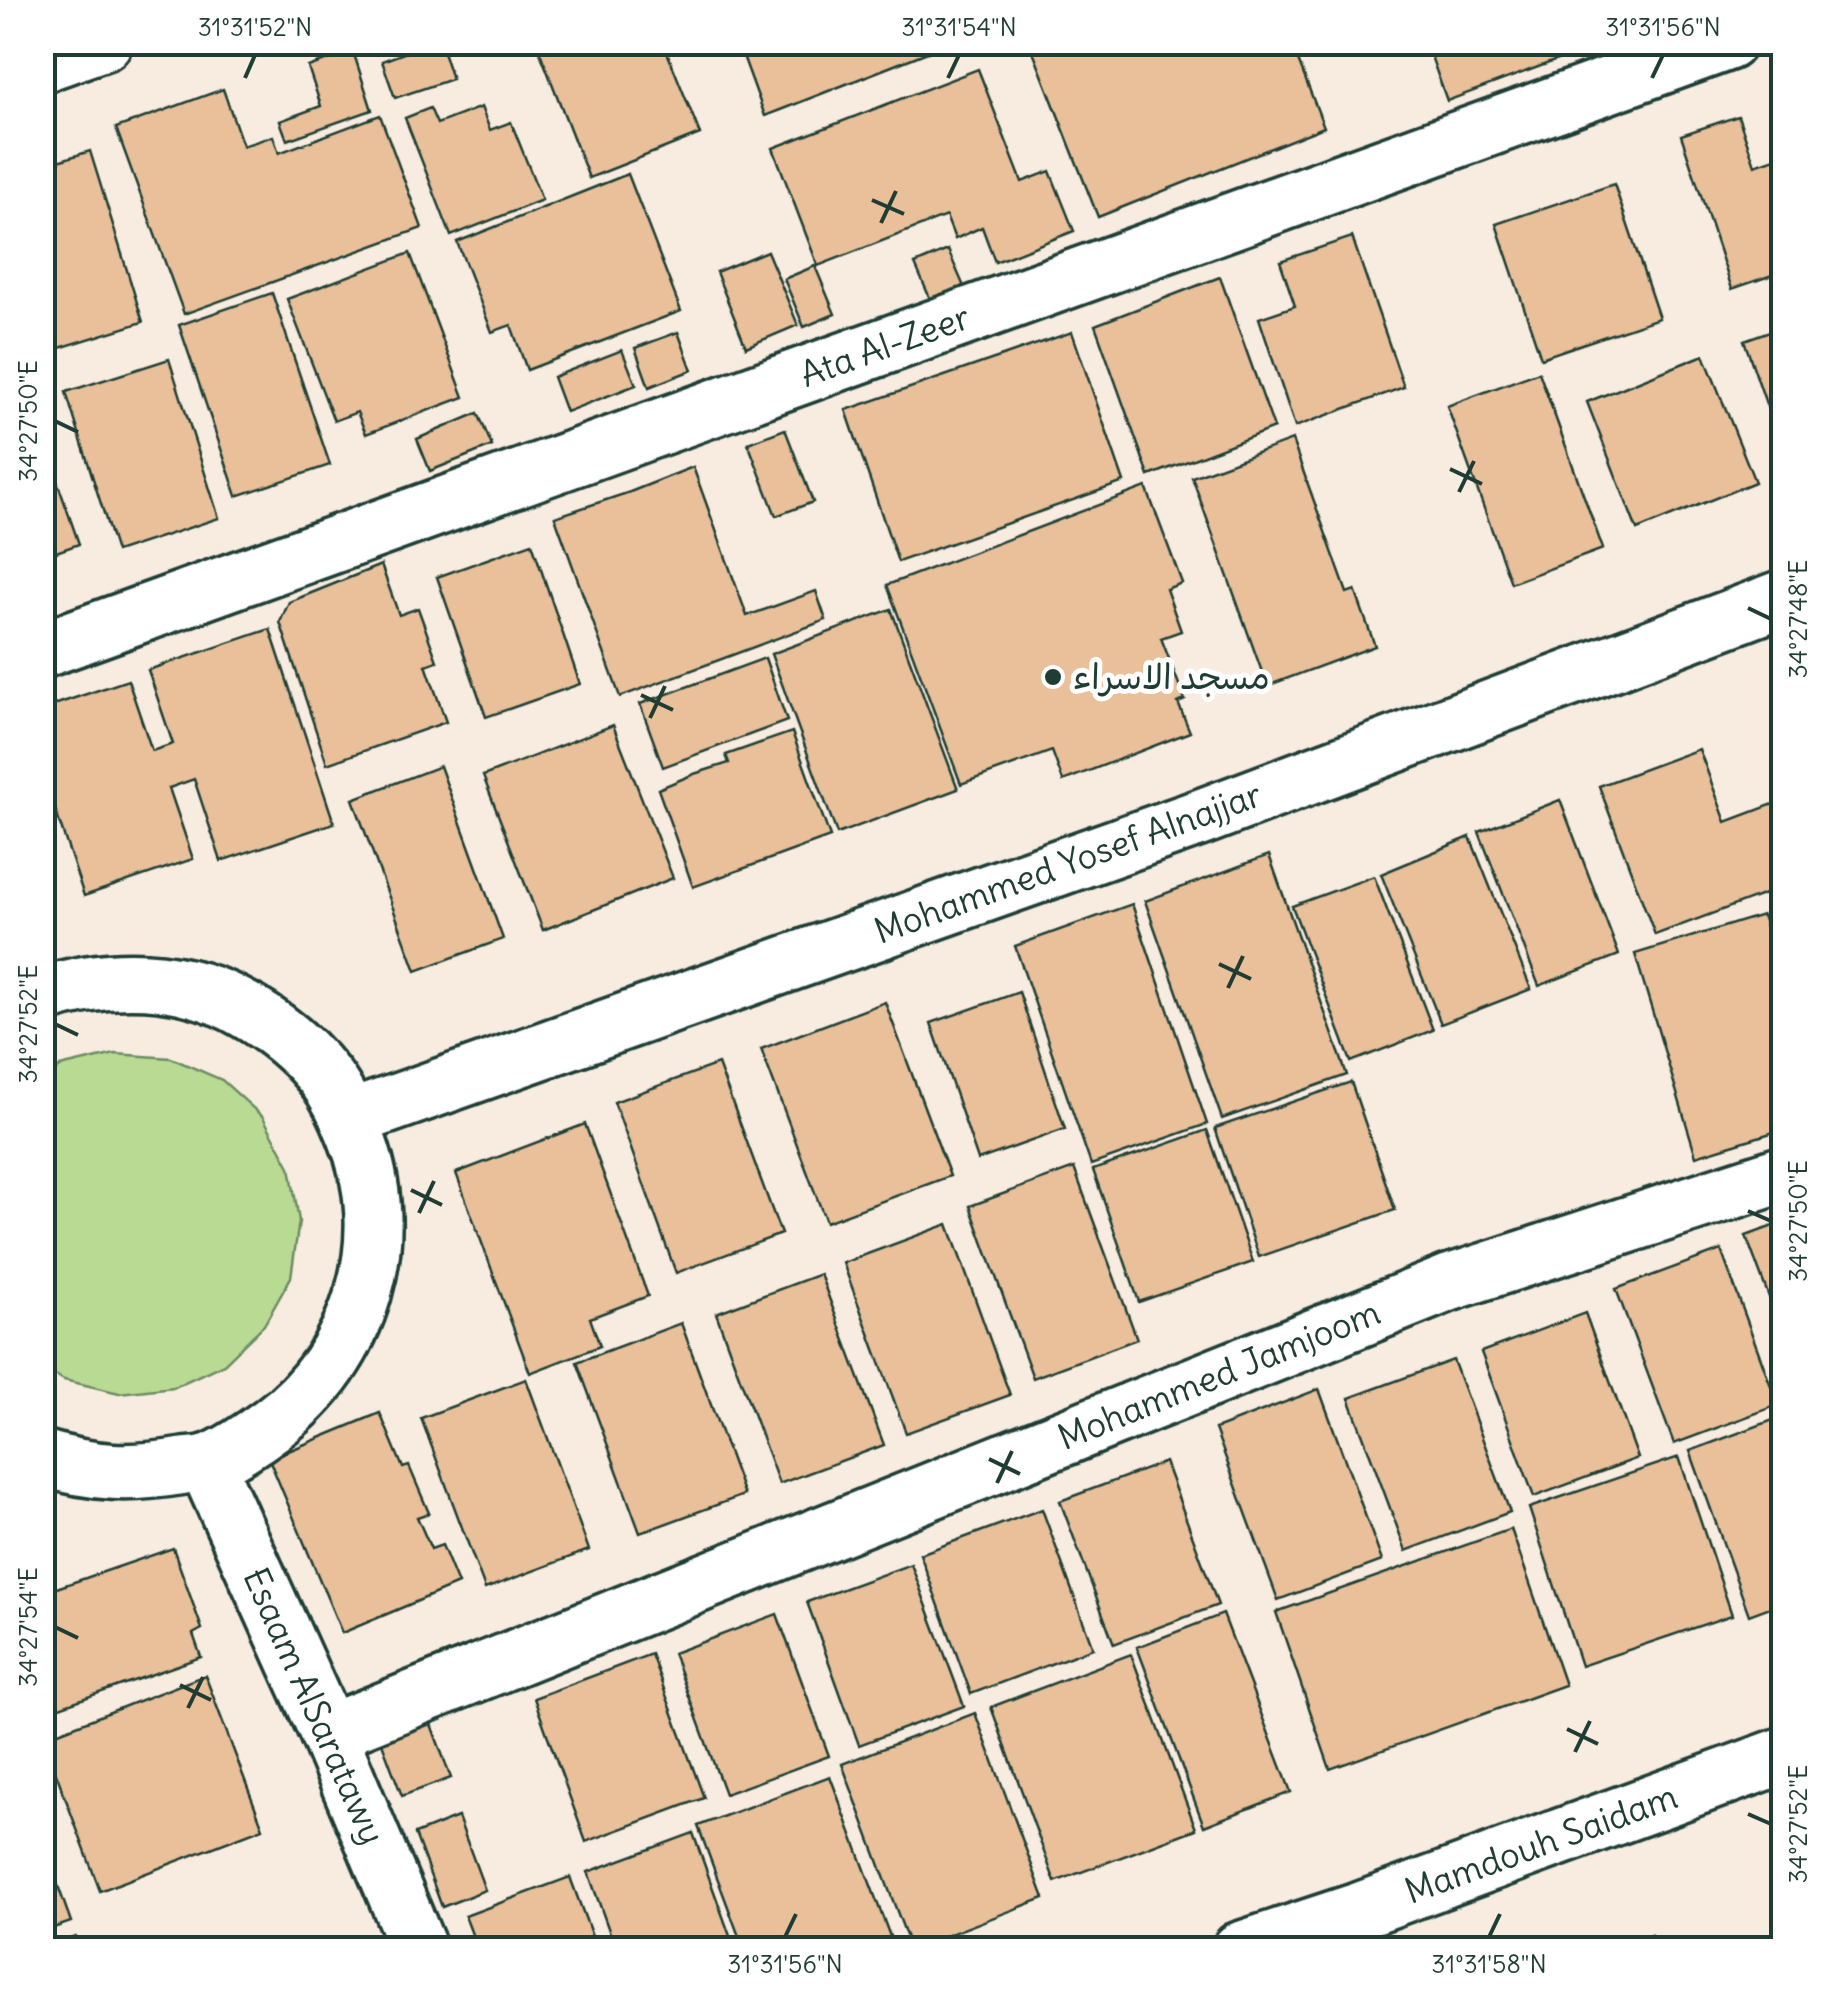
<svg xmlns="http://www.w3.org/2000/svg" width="1826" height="1992" font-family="Delius,'Playpen Sans Arabic',sans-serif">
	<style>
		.green { fill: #b8da93; stroke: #6c8c64; stroke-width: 2.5 }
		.building { fill: #e9c099; stroke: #1f3d34; stroke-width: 2.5 }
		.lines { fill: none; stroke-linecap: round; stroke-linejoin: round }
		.minor-casing { stroke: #1f3d34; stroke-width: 62 }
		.minor { stroke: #fff; stroke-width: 55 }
		.ticks { fill: none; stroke: #1f3d34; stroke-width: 4 }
		.poi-dot { fill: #1f3d34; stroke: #fff; stroke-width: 4 }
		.labels { text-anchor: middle; stroke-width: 10; stroke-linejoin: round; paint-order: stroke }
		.street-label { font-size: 35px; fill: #1f3d34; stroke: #fff }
		.poi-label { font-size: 35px; fill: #1f3d34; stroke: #fff; text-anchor: start }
		.neatline { fill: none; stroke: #1f3d34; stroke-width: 4 }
		.ticks-label { font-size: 25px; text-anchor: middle; fill: #1f3d34 }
	</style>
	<rect width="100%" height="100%" fill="#f8ece0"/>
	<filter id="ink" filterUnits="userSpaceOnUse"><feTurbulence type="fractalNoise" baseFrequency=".01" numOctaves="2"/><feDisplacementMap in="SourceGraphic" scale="20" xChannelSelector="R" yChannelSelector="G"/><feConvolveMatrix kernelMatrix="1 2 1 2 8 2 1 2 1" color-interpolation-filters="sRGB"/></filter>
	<g filter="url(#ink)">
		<polygon class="green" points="115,1054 171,1058 222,1080 263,1117 290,1167 299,1221 291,1277 264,1325 224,1364 174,1387 119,1393 64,1380 42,1367 43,1080 60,1067"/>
		<g class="building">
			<polygon points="434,42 440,42 452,79 395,98 382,61"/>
			<polygon points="536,42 663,42 700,134 589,178"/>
			<polygon points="738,42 953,42 765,116"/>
			<polygon points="1034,42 1291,42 1324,127 1098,217 1030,44"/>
			<polygon points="1426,42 1563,42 1568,56 1447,101"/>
			<polygon points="353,51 372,110 287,140 280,121 321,106 308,67"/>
			<polygon points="978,69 1022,182 1050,171 1074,231 995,262 982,227 955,239 946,216 818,266 773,148"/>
			<polygon points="223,89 243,146 273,136 279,153 380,115 422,228 184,314 116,128"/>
			<polygon points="481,107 490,130 511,122 542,200 451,236 405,118 430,108 437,124"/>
			<polygon points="1738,116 1755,165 1784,155 1784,271 1732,289 1681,135"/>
			<polygon points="90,151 143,322 50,351 42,326 42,166"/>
			<polygon points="628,174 681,311 527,370 511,325 492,332 457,242"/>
			<polygon points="1614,184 1659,318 1541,358 1496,224"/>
			<polygon points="1352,237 1404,387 1295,427 1259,318 1295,306 1280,261"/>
			<polygon points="948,250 965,289 932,303 915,264"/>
			<polygon points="767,251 798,325 746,347 716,272"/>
			<polygon points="410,253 464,397 366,434 357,412 334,421 287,299"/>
			<polygon points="815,266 835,314 804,327 784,279"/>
			<polygon points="1220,277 1274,428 1149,476 1095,325"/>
			<polygon points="272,293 330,465 237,496 179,325"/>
			<polygon points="1784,326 1784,456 1744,340"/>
			<polygon points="678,332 692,370 649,387 635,348"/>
			<polygon points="1072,332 1124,482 898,562 846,410"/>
			<polygon points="622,350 636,385 566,412 553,377"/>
			<polygon points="1704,355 1755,482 1637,530 1587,402"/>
			<polygon points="169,359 219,518 116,552 66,392"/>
			<polygon points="1539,372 1603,549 1511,583 1447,406"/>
			<polygon points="478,413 492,446 430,471 417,439"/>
			<polygon points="785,429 813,502 776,516 748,443"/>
			<polygon points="42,438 79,544 42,557"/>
			<polygon points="1292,440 1347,593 1355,590 1375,646 1267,686 1192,477"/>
			<polygon points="693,467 747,616 816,591 826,620 620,697 555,517 630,492"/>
			<polygon points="1146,487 1182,583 1166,589 1181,631 1161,638 1185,700 1178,703 1190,732 1063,781 1052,751 961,784 887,585"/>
			<polygon points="532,543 580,684 486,717 437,577"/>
			<polygon points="381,565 399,615 418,608 437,661 426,665 446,722 327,764 280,622 289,602"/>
			<polygon points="891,609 958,789 837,834 771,654"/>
			<polygon points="270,629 334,823 221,861 194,779 169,788 193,859 84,896 42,770 42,709 128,680 152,751 173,744 148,670"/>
			<polygon points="765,658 787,721 663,767 640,704"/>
			<polygon points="613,725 673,878 543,930 483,776"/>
			<polygon points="792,732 830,837 693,887 658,789 694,774 729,763 726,755"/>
			<polygon points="1699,749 1726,822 1784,800 1784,887 1655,935 1599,786"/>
			<polygon points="1784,760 1784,793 1773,764"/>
			<polygon points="440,766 503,939 416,971 353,799"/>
			<polygon points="1560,800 1619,955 1539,986 1479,832"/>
			<polygon points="1470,837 1531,989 1441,1024 1381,874"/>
			<polygon points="1269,855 1347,1075 1222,1119 1145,901"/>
			<polygon points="1374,876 1433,1030 1351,1062 1292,906"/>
			<polygon points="1784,903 1784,963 1765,909"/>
			<polygon points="1132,904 1207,1124 1091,1165 1015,946"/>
			<polygon points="1762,915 1784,985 1784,1129 1696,1156 1635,954"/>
			<polygon points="1019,992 1065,1129 978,1160 931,1023"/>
			<polygon points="885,1002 950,1176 826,1222 761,1049"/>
			<polygon points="718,1064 781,1234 676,1273 614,1102"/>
			<polygon points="1351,1082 1395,1210 1259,1257 1215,1128"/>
			<polygon points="585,1124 648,1296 590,1318 600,1346 530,1373 456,1173"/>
			<polygon points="1207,1130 1253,1262 1139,1302 1093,1170"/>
			<polygon points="1074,1168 1137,1339 1033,1378 970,1206"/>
			<polygon points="1784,1222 1784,1337 1746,1236"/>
			<polygon points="948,1224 1010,1395 906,1433 843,1263"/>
			<polygon points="1721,1250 1778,1405 1674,1444 1616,1289"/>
			<polygon points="820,1274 884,1445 779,1484 716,1313"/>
			<polygon points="1585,1313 1638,1458 1534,1497 1481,1352"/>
			<polygon points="681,1323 744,1495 640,1533 577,1362"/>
			<polygon points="1453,1360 1510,1512 1406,1551 1349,1398"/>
			<polygon points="526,1379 589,1550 485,1589 421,1418"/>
			<polygon points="1319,1389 1382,1561 1278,1600 1215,1429"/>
			<polygon points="380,1413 403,1468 409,1466 429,1513 417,1517 431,1549 442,1545 458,1584 342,1633 269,1459"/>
			<polygon points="1781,1417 1784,1424 1784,1602 1749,1615 1690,1451"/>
			<polygon points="1679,1457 1732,1615 1581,1666 1529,1508"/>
			<polygon points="1165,1462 1218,1605 1114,1644 1060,1501"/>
			<polygon points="1042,1509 1093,1648 971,1694 920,1554"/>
			<polygon points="1511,1529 1565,1685 1330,1769 1276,1612"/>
			<polygon points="173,1548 202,1629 193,1634 201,1657 54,1709 42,1677 42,1593"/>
			<polygon points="911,1564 964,1706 859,1745 807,1602"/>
			<polygon points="777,1614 829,1756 725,1794 673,1653"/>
			<polygon points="1223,1614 1291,1792 1204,1826 1137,1647"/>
			<polygon points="651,1654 704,1798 586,1842 534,1698"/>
			<polygon points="1131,1654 1196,1829 1055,1882 991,1707"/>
			<polygon points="205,1675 263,1828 100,1891 43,1738"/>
			<polygon points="975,1713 1044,1898 911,1949 842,1764"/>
			<polygon points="428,1716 451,1778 402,1796 379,1735"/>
			<polygon points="830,1776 895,1950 744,1950 698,1826"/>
			<polygon points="458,1817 485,1890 442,1907 415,1834"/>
			<polygon points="693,1833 735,1950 616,1950 588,1872"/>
			<polygon points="42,1841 71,1922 42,1932"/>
			<polygon points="570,1877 597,1950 478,1950 465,1916"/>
			<polygon points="1651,1935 1657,1950 1616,1950"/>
			<polygon points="75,1937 80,1950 42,1950 42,1949"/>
		</g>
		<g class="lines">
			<defs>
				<g id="minor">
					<polyline points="42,64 104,42"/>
					<polyline points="42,650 1728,42"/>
					<path d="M42 995C110 973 184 974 247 1011 278 1029 306 1052 327 1080 339 1096 348 1116 355 1134 398 1237 362 1358 272 1424 256 1436 225 1457 207 1463 200 1465 191 1465 184 1466 130 1475 96 1474 42 1458"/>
					<polyline points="349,1119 1199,818 1784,598"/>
					<polyline points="206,1463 328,1733 419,1950"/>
					<polyline points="328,1733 1449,1283 1784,1174"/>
					<polyline points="1240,1950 1361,1910 1784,1755"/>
				</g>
			</defs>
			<use href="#minor" class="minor-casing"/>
			<use href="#minor" class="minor"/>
		</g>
	</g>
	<path class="ticks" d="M245 78 255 55M948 78 959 55M1652 78 1663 55M872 200 904 214M881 223 896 191M55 421 78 432M1450 469 1482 484M1459 492 1474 461M1748 608 1771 619M641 695 673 710M650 718 665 686M1219 964 1251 979M1228 988 1243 956M55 1024 78 1035M411 1190 442 1205M1748 1211 1771 1221M419 1213 434 1181M989 1459 1020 1474M997 1483 1012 1451M55 1627 78 1638M180 1685 211 1700M188 1708 203 1677M1567 1729 1598 1744M1575 1752 1590 1721M1748 1814 1771 1824M785 1937 796 1914M1489 1937 1500 1914"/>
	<circle class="poi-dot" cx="1053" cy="677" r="10"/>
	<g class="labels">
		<g class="street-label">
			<text transform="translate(885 346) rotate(-20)" y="12">Ata Al-Zeer</text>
			<text transform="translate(1068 863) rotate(-20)" y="12">Mohammed Yosef Alnajjar</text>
			<text transform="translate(1219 1375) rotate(-22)" y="12">Mohammed Jamjoom</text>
			<text transform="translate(314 1706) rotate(66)" y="12">Esaam AlSaratawy</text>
			<text transform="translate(1541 1844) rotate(-20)" y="12">Mamdouh Saidam</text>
		</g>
		<g class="poi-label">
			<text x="1073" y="689">مسجد الاسراء</text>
		</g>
	</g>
	<rect width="1826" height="1992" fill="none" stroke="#fff" stroke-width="110"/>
	<rect x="55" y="55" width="1716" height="1882" class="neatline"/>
	<g class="ticks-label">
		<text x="255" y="36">31°31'52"N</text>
		<text x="959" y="36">31°31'54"N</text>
		<text x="1663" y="36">31°31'56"N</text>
		<text transform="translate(28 421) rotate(-90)" y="9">34°27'50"E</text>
		<text transform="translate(1798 619) rotate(-90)" y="9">34°27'48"E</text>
		<text transform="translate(28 1024) rotate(-90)" y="9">34°27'52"E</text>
		<text transform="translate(1798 1221) rotate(-90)" y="9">34°27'50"E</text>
		<text transform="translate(28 1627) rotate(-90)" y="9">34°27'54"E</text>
		<text transform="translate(1798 1824) rotate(-90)" y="9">34°27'52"E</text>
		<text x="785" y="1973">31°31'56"N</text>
		<text x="1489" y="1973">31°31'58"N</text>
	</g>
</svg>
